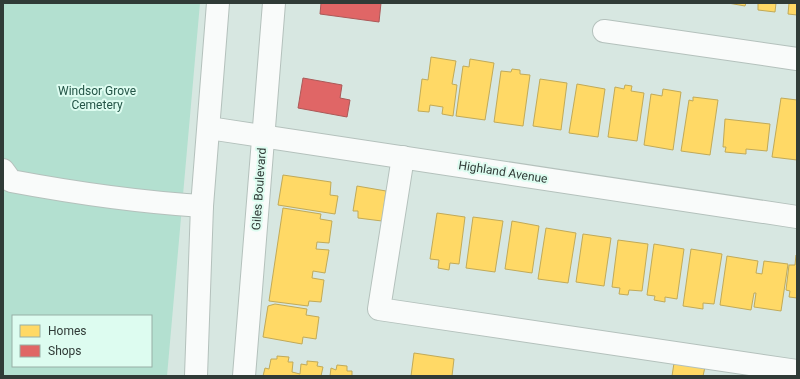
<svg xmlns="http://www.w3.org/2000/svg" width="800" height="379" font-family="Roboto,sans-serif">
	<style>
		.green { fill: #b3e0d0; fill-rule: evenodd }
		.homes { fill: #ffd966; stroke: #c1aa58 }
		.shops { fill: #e06666; stroke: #ab5958 }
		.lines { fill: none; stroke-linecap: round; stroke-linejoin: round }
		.minor-casing { stroke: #b4c1bc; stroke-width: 24 }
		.minor { stroke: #f9fbfa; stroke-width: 22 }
		.labels { text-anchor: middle; stroke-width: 4; stroke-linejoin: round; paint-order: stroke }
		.park-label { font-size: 12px; fill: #245547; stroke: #ddfcf0 }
		.street-label { font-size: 12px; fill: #303b37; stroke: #ddfcf0 }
	</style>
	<rect width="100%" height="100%" fill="#d7e7e1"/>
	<path class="green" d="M3 3H200L167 376H3ZM13 316H151V366H13Z"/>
	<g class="homes">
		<polygon points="728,3 746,3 745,6"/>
		<polygon points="758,3 776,3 775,12 758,10"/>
		<polygon points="789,3 797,3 797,15 788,14"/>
		<polygon points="431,57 456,61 452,84 457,85 453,116 442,114 443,107 430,105 429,112 418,111 422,79 428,80"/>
		<polygon points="470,59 494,63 485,120 456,116 463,66 469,67"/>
		<polygon points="512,69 520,70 520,74 530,75 523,126 494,122 501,71 511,72"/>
		<polygon points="540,79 567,83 561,130 533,126"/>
		<polygon points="577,84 605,89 598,137 569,133"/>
		<polygon points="625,85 632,86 631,91 644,93 637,141 608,137 615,87 624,89"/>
		<polygon points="663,89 681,92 673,150 644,145 651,94 662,96"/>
		<polygon points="693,97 718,100 710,155 681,151 689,100 693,101"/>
		<polygon points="781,98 797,100 797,160 772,157"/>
		<polygon points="725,119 770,124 767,151 746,149 746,154 725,152 726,147 723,147"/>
		<polygon points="283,175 331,182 330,195 338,196 335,214 278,205"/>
		<polygon points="357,186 386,191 382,221 358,218 358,211 353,211"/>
		<polygon points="283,208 321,214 320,219 332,221 329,243 317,242 316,249 329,250 325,273 313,271 312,278 324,280 321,302 309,301 308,306 269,301"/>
		<polygon points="437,213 465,217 459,264 450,263 449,270 438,268 439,260 430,259"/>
		<polygon points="473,217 503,221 495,272 466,268"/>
		<polygon points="512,221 539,226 532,273 505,269"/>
		<polygon points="546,228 576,233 568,283 538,279"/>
		<polygon points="583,234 611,238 604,286 576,282"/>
		<polygon points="618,240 648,244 642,291 629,290 628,295 619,294 620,288 612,287"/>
		<polygon points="654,244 684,249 677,299 665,297 665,302 654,300 655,296 647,295"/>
		<polygon points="691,249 722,254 714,304 703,303 703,309 683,306"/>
		<polygon points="796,255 797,255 797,298 789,297 790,291 786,290 789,265 795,265"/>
		<polygon points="727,256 758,261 756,273 762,274 764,261 788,264 781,311 754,307 756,293 754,293 751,310 720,305"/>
		<polygon points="275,304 307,309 306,315 319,317 316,339 303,337 302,344 263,337 268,306"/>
		<polygon points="414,353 454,359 452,376 411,376"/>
		<polygon points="277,356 289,357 288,362 293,362 292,372 300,374 301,364 307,365 307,361 318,362 317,366 323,367 321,376 263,376 265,368 269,369 271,359 277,359"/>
		<polygon points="674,363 705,367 703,376 672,376"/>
		<polygon points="337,365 347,366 347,371 352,371 352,376 330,376 331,368 336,370"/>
	</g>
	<g class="shops">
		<polygon points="321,3 381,3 379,22 320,14"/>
		<polygon points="303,78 342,85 340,98 350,100 347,117 298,108"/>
	</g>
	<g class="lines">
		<defs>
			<g id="minor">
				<polyline points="604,31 797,59"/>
				<polyline points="209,128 797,217"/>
				<polyline points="403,157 379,309 797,371"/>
				<path d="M3 170 11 181C75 193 138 202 202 206"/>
				<polyline points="196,376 202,206 218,3"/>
				<polyline points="244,376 274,3"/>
			</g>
		</defs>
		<use href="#minor" class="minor-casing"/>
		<use href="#minor" class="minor"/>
	</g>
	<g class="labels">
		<g class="park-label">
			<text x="97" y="95">Windsor Grove<tspan x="97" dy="14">Cemetery</tspan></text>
		</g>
		<g class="street-label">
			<text transform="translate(503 172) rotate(9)" y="4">Highland Avenue</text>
			<text transform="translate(259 189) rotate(-86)" y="4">Giles Boulevard</text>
		</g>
	</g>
	<rect width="800" height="379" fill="none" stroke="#303b37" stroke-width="8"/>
	<rect x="12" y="315" width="140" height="52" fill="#ddfcf0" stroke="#98afa6"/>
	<rect x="20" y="325" width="20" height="12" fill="#ffd966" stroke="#98afa6"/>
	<text x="48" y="335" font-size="12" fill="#303b37">Homes</text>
	<rect x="20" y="345" width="20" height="12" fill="#e06666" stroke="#98afa6"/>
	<text x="48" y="355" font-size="12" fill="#303b37">Shops</text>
</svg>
